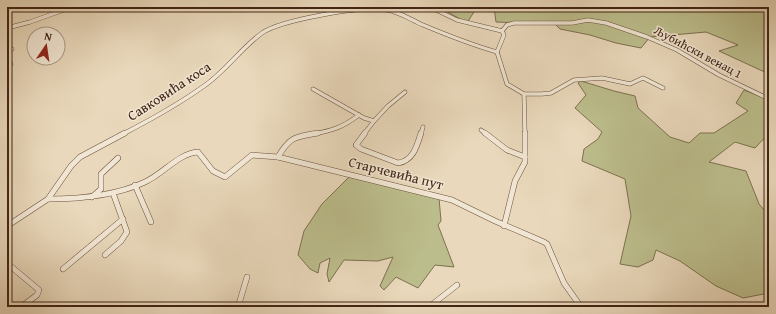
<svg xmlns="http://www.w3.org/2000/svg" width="776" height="314" font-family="'Gentium Book Plus',serif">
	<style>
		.green { fill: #bcbd8c; stroke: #7e7050 }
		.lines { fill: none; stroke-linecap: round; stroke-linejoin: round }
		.minor-far1-casing { stroke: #6b513e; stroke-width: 4.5 }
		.minor-casing { stroke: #6b513e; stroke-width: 6 }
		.minor-far1 { stroke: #f1e6d3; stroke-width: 3.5 }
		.minor { stroke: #f1e6d3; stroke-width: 5 }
		.labels { text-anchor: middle; stroke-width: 3; stroke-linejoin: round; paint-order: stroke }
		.far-street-label { font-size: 12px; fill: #412414; stroke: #f1e6d3 }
		.street-label { font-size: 14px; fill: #412414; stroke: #f1e6d3 }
	</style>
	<rect width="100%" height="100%" fill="#e9d8bb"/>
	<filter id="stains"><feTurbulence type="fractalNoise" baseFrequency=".005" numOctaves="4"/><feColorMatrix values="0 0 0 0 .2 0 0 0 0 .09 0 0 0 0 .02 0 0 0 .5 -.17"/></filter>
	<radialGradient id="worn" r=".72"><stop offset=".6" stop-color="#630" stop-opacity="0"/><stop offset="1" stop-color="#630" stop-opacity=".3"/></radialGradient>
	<g class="green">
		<polygon points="439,7 477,7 467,23"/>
		<polygon points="494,7 769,7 769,74 719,51 738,45 706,32 650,37 641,48 616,43 590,35 560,29 555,24 496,22"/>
		<polygon points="581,81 614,91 635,96 638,108 670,137 689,143 700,133 714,133 748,111 736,103 744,90 769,100 769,133 755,148 735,142 709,162 746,171 759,204 769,216 769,293 743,298 716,286 680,261 656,250 653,260 638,267 620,264 631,216 625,179 582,161 584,149 598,139 602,132 575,108 586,95 578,83"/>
		<polygon points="350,176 439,198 441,221 438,225 454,267 435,265 418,288 396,277 384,290 380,286 393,257 378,261 344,260 329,282 327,274 330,258 320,263 318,273 310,269 298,255 304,231 322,204"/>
	</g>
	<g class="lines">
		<defs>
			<g id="minor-far1">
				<polyline points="430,7 457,20 502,31 507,25 514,23 572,23 588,20 606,23 647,37 677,50 719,75 769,99"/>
				<polyline points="7,28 30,22 72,7"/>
				<polyline points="7,52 12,49"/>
				<polyline points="497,52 507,84 524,94 542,94 551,93 574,80 602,78 630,84 643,78 663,88"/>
				<polyline points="497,52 504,35 502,31"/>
				<polyline points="7,66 11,64"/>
				<polyline points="313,89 364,118 374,121 364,134"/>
				<polyline points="524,94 525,134"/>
				<polyline points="374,121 388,106 405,92"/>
				<polyline points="481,130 486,134"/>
				<path d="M123 134C150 120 179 104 204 86 226 71 241 48 262 33 281 20 364 5 387 10 400 12 411 20 423 25 447 35 472 45 497 52"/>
				<path d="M312 134C332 131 343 127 359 115"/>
				<polyline points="421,134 423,127"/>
			</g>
			<g id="minor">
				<path d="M365 133 356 145 361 149 398 163C413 161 417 146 421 133"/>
				<polyline points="485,133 507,150 525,157"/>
				<path d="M278 157C290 136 296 137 318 133"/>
				<polyline points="135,185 151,222"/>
				<polyline points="92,197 101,189 101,174 118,158"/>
				<path d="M48 199C81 199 115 196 145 182 163 174 179 153 198 152L213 171 225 177 252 155 278 157 452 200 495 221 544 242 547 244 564 283 581 307"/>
				<polyline points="7,226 48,199 71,166 80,157 125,133"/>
				<polyline points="504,226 515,181 525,162 525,133"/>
				<polyline points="105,255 121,241 127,232 113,193"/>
				<polyline points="8,264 39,290 37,295 21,307"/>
				<polyline points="63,269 123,219"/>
				<polyline points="238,307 247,277"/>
				<polyline points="429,307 457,285"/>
			</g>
		</defs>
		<use href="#minor-far1" class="minor-far1-casing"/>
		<use href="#minor" class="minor-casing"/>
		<use href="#minor-far1" class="minor-far1"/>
		<use href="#minor" class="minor"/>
	</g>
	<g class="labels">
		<g class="far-street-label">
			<text transform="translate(698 52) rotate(28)" y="4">Љубићски венац 1</text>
		</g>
		<g class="street-label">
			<text transform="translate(169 91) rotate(-33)" y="5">Савковића коса</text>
			<text transform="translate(396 173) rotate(14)" y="5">Старчевића пут</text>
		</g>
	</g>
	<rect width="776" height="314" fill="none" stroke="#e9d8bb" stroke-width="24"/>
	<rect x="8" y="8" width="760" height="298" fill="none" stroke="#412414" stroke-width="2"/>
	<rect x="12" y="12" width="752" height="290" fill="none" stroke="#412414"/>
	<g transform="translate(46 46) rotate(13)"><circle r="19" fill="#f1e6d3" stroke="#ab9887"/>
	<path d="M0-3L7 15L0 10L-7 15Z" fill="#8f2418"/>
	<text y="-6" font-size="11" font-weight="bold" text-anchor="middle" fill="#412414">N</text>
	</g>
	<rect width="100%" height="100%" filter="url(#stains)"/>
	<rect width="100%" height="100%" fill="url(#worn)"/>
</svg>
